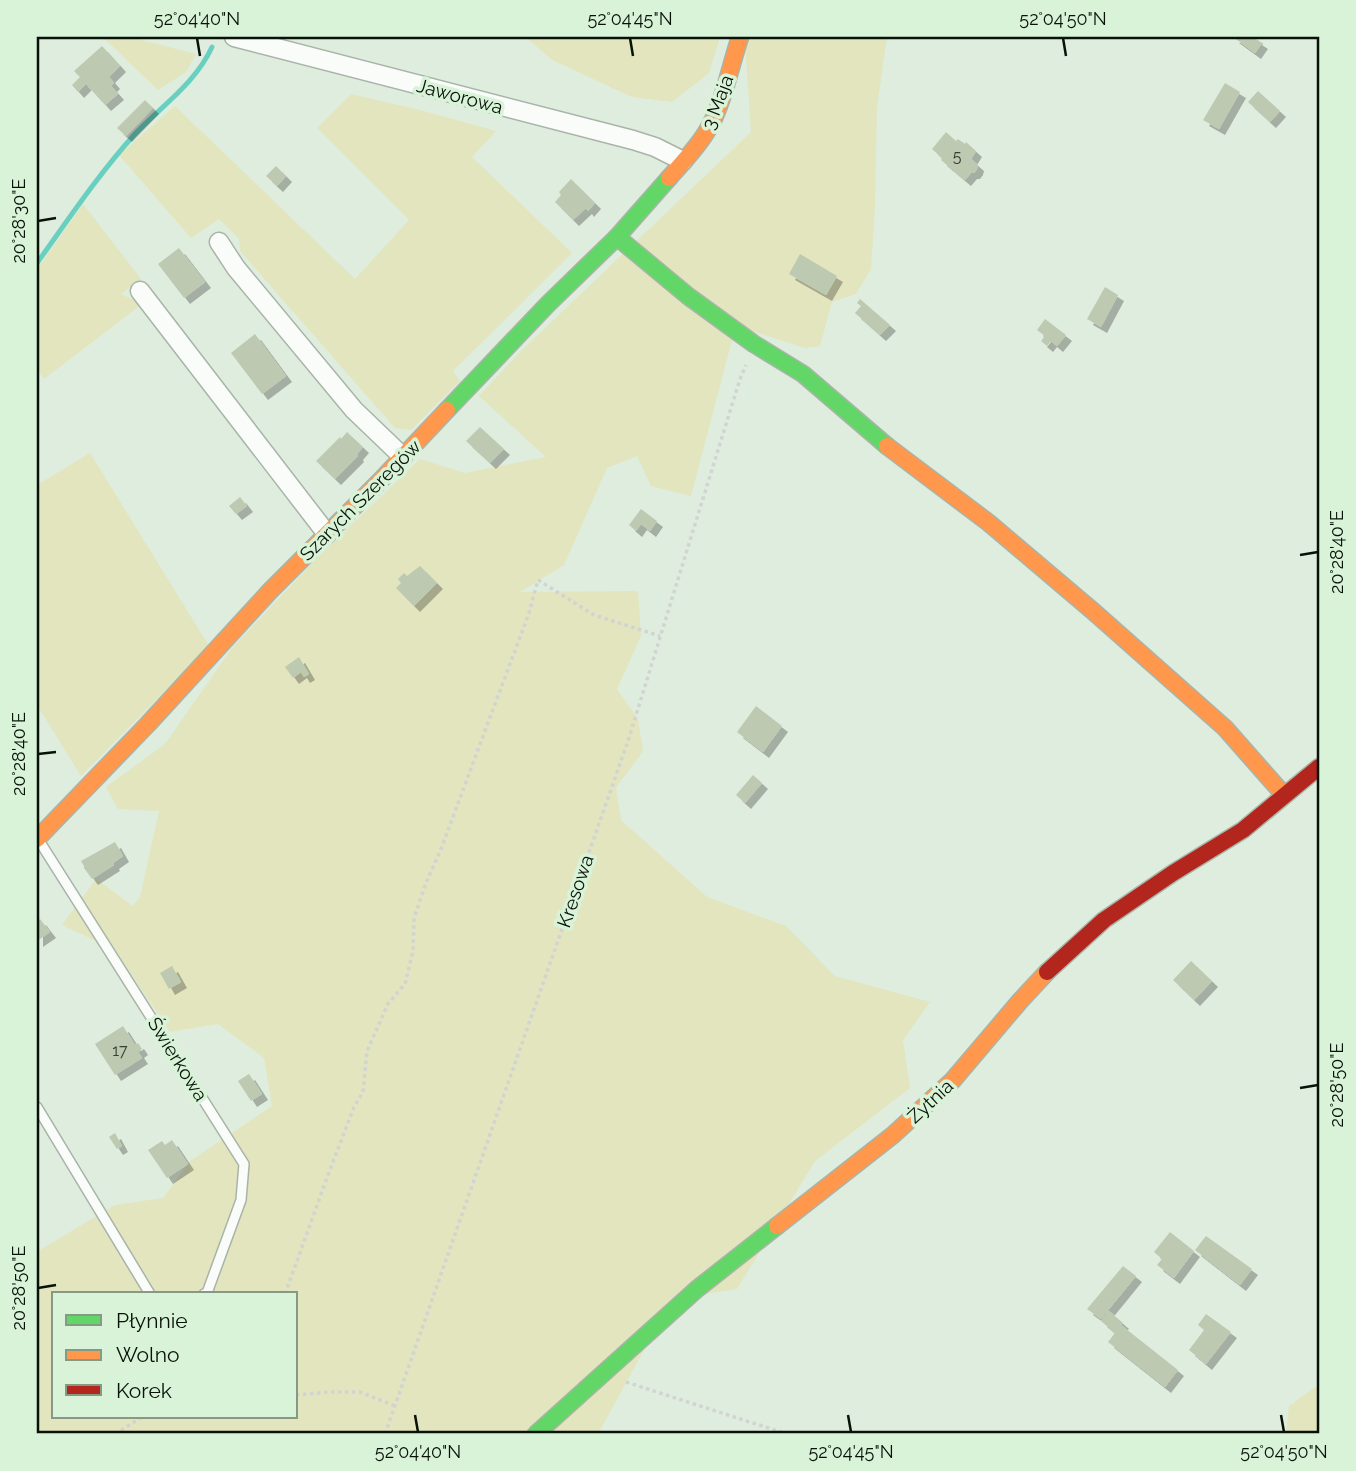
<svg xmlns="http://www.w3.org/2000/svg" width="1356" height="1471" font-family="Raleway,sans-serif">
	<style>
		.green { fill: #e2e5be; fill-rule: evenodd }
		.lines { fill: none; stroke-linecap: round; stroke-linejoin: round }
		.stream { stroke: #69d0c1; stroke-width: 5 }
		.building { fill: #bdc9b1; filter: url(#shadow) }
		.lane-casing { stroke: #a9b4a9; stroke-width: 12 }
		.street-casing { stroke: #a9b4a9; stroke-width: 21 }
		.fast-casing { stroke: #a9b4a9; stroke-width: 19 }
		.slow-casing { stroke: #a9b4a9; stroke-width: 19 }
		.jam-casing { stroke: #a9b4a9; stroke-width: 19 }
		.path { stroke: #d1d4d0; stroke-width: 3.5; stroke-dasharray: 3.5 3.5; stroke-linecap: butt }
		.lane { stroke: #fafcfa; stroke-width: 9 }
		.street { stroke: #fafcfa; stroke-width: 18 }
		.fast { stroke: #63d668; stroke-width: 16 }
		.slow { stroke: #ff974d; stroke-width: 16 }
		.jam { stroke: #b3261e; stroke-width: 16 }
		.ticks { fill: none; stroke: #091209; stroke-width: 2.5 }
		.labels { text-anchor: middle; stroke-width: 7; stroke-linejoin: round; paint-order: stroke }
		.number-label { font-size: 16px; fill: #364033 }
		.street-label { font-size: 19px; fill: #091209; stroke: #d9f3d8 }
		.neatline { fill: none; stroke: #091209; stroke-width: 2.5 }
		.ticks-label { font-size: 18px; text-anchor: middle; fill: #091209 }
	</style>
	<defs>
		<filter id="shadow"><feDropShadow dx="6" dy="6" stdDeviation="0" flood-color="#0004"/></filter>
	</defs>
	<rect width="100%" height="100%" fill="#dfedde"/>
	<g class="green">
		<polygon points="103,37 130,37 196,54 186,72 158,90"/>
		<polygon points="526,37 720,37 709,73 672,102 632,97 552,60"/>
		<path d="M747 37H887L877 107 875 207 871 269 856 294 832 302 820 346 805 348 749 330 732 340 691 496 651 486 637 456 607 468 564 565 520 592 638 591 641 636 617 689 638 719 643 751 616 788 621 820 707 897 786 926 835 976 930 1002 903 1040 910 1088 815 1161 737 1289 672 1299 598 1434H37V1248L40 1250 115 1205 163 1198 190 1161 272 1106 264 1058 218 1024 170 1032 115 950 62 925 96 879 133 906 140 897 159 811 118 809 106 787 165 744 232 648 316 559 420 459 465 473 546 457 479 396 522 350 751 132 745 42ZM54 1294H296V1417H54Z"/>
		<polygon points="351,94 420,110 496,131 472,157 572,253 453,371 460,381 411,430 395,428 240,251 239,239 219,219 191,238 119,155 175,106 355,279 409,220 317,128"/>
		<polygon points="83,204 141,279 121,294 142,304 44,379 37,368 37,269"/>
		<polygon points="90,453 209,646 81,776 37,705 37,485"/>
		<polygon points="1315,1387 1319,1388 1319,1434 1286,1434 1289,1406"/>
	</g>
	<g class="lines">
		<path class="stream" d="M37 263C68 220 98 175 134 135 161 106 195 84 212 47"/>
	</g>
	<g class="building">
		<polygon points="1233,37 1257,37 1256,39 1262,43 1255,53"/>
		<polygon points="102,46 120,66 109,77 114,83 111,86 118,94 105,105 86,84 78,92 72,85 80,77 74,71"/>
		<polygon points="1225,83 1240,92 1219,129 1203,120"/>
		<polygon points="1258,91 1280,111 1270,122 1248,102"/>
		<polygon points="145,100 153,108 126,136 117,128"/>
		<polygon points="946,132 956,141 958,139 965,144 966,142 976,151 971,159 978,165 977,169 974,173 971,173 965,180 941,160 942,158 932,149"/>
		<polygon points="276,166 286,176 277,186 266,176"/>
		<polygon points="571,179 595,203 588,211 586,208 573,220 555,202 561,195 559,192"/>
		<polygon points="179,248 205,282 184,298 158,264"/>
		<polygon points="800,254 837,276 826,295 789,274"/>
		<polygon points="1105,287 1118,295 1101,327 1087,319"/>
		<polygon points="860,299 890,325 880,335 855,313 861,306 857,303"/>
		<polygon points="1045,319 1066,335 1057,346 1051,341 1047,346 1041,341 1045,336 1037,330"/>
		<polygon points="255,334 286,376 262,394 231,353"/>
		<polygon points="480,427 504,449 490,463 466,441"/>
		<polygon points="347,432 363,447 357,454 358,456 335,479 316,461 340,437 341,439"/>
		<polygon points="240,497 247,506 236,514 229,506"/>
		<polygon points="641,509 657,521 650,531 641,524 636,531 629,525"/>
		<polygon points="420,566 437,583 414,606 396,588 401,583 398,579 404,573 407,576"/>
		<polygon points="299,657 309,674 304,677 301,672 293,678 285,667"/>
		<polygon points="756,706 782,726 763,752 737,732"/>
		<polygon points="753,775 762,783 745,803 736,795"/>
		<polygon points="115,842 123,856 113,863 114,865 92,879 84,868 84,866 81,861"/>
		<polygon points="40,919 50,932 37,941 37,922"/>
		<polygon points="1191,961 1212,981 1194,1000 1173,980"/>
		<polygon points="172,966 181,982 169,989 160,973"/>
		<polygon points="123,1026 135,1045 138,1043 142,1049 138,1052 142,1058 115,1075 95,1044"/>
		<polygon points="249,1074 262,1094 251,1101 238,1081"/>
		<polygon points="115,1133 122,1146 117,1149 109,1137"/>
		<polygon points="172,1140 188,1164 167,1178 148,1150 162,1141 165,1145"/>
		<polygon points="1170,1232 1194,1251 1174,1278 1157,1265 1162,1259 1154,1252"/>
		<polygon points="1206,1236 1252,1269 1240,1285 1195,1250"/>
		<polygon points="1123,1266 1136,1276 1101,1319 1087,1309"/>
		<polygon points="1109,1311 1123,1323 1121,1325 1178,1370 1165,1387 1108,1342 1115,1333 1101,1321"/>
		<polygon points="1206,1314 1231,1332 1206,1364 1189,1350 1204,1330 1198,1325"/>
	</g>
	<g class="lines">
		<defs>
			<g id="lane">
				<polyline points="38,839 244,1164 241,1200 207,1293 204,1294"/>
				<polyline points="37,1107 150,1294"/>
			</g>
			<g id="street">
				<polyline points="234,37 633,140 655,147 683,161"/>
				<polyline points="219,242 236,268 354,410 403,457"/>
				<polyline points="140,291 327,534"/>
			</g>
			<g id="fast">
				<polyline points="617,237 688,296 754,344 803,374 887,446"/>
				<polyline points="447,410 548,304 617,237 669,178"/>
				<polyline points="536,1434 697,1289 777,1226"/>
			</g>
			<g id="slow">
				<path d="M669 178C682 163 697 148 707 131 722 108 731 64 740 37"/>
				<polyline points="887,446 989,523 1094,612 1225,728 1284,795"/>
				<polyline points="37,839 148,724 270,591 379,482 447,410"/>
				<polyline points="777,1226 893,1135 953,1080 1020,1001 1047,972"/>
			</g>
			<polyline id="jam" points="1047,972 1104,920 1173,873 1243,830 1319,767"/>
		</defs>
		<use href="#lane" class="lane-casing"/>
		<use href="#street" class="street-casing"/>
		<use href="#fast" class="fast-casing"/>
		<use href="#slow" class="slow-casing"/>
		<use href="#jam" class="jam-casing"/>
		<g class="path">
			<polyline points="285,1294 328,1175 354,1107 363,1092 367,1051 388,1004 405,984 413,951 414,918 426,883 441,849 529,613 538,580 594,615 660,636"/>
			<polyline points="626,1382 787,1434"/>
			<polyline points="296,1395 330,1392 360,1392 395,1406"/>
			<polyline points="115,1434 142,1417"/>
			<polyline points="385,1434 628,741 740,379 746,365"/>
		</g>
		<use href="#lane" class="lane"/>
		<use href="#street" class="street"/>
		<use href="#fast" class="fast"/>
		<use href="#slow" class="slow"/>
		<use href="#jam" class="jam"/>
	</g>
	<path class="ticks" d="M197 38 200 56M630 38 633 56M1063 38 1066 56M38 221 56 218M1300 555 1318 552M38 754 56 752M1300 1088 1318 1085M38 1288 56 1285M415 1415 418 1432M848 1415 851 1432M1281 1415 1284 1432"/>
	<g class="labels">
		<g class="number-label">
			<text x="957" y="162">5</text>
			<text x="120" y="1056">17</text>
		</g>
		<g class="street-label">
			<text transform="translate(460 96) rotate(15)" y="7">Jaworowa</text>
			<text transform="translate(717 102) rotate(-69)" y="7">3 Maja</text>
			<text transform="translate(360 500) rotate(-45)" y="7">Szarych Szeregów</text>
			<text transform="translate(575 891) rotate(-71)" y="7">Kresowa</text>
			<text transform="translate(178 1059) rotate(58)" y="7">Świerkowa</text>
			<text transform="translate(930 1101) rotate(-43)" y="7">Żytnia</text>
		</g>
	</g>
	<rect width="1356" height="1471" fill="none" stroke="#d9f3d8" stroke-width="77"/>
	<rect x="52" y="1292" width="245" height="126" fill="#d9f3d8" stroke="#869985" stroke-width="2"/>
	<rect x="66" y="1315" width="35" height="10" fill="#63d668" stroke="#869985" stroke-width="2"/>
	<text x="116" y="1328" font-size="21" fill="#091209">Płynnie</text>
	<rect x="66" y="1350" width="35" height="10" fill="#ff974d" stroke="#869985" stroke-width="2"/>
	<text x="116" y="1362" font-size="21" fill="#091209">Wolno</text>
	<rect x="66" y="1385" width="35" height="10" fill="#b3261e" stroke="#869985" stroke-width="2"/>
	<text x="116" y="1398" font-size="21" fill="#091209">Korek</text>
	<rect x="38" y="38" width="1280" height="1394" class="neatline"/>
	<g class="ticks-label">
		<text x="197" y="25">52°04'40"N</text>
		<text x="630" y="25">52°04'45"N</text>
		<text x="1063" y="25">52°04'50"N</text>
		<text transform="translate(19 221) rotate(-90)" y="6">20°28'30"E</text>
		<text transform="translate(1337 552) rotate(-90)" y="6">20°28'40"E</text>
		<text transform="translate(19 754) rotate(-90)" y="6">20°28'40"E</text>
		<text transform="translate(1337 1085) rotate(-90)" y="6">20°28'50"E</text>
		<text transform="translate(19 1288) rotate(-90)" y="6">20°28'50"E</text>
		<text x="418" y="1458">52°04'40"N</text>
		<text x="851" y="1458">52°04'45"N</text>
		<text x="1284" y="1458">52°04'50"N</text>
	</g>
</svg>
